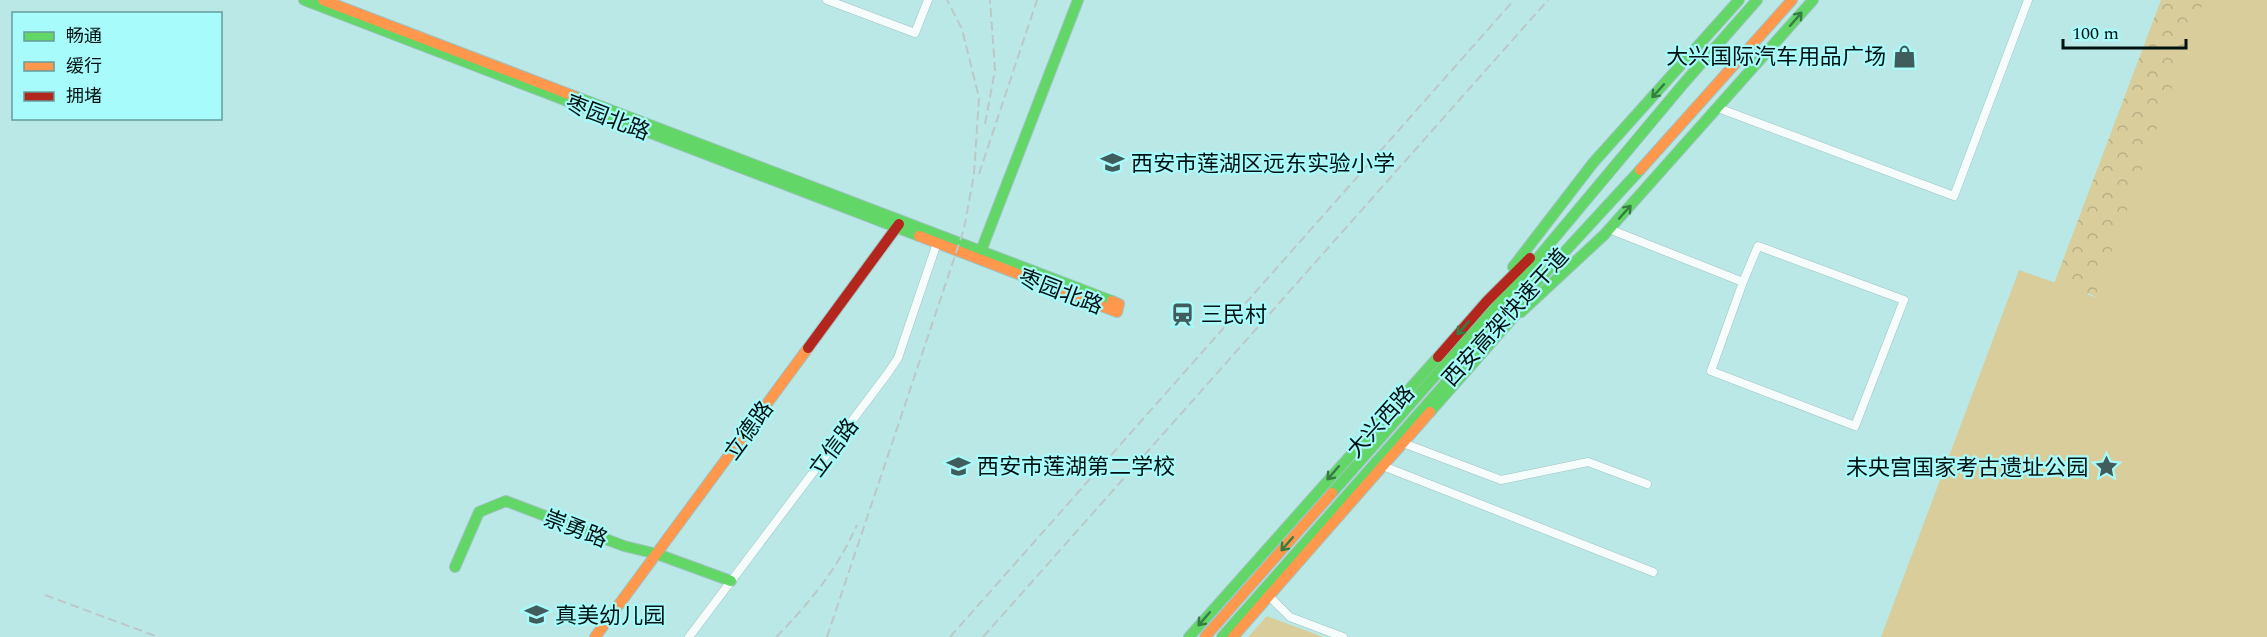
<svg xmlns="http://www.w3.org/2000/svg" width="2267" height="637" font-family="Spectral,'Noto Sans SC',serif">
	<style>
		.forest { fill: url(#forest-crowns) }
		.green { fill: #d9cd9b }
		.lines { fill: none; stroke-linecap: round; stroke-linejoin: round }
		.street-casing { stroke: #9ec3c2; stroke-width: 9 }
		.fast-casing { stroke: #9ec3c2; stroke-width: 12 }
		.slow-casing { stroke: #9ec3c2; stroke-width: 12 }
		.jam-casing { stroke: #9ec3c2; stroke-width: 12 }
		.street { stroke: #f5fcfb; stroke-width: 8 }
		.fast { stroke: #63d668; stroke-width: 10 }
		.slow { stroke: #ff974d; stroke-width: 10 }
		.jam { stroke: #b3261e; stroke-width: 10 }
		.rail { stroke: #bcc8c8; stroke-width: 2; stroke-dasharray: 9 4.5; stroke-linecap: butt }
		.oneway { stroke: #367d41 }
		.labels { text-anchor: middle; stroke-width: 4.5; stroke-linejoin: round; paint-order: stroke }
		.poi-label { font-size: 22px; fill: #011; stroke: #a7fbfa; text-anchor: start }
		.street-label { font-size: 22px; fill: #011; stroke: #a7fbfa }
	</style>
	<defs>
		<pattern id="forest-crowns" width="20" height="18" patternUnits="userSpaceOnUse" patternTransform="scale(1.5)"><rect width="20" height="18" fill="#d9cd9b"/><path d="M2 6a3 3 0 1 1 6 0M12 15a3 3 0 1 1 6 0" fill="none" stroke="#b8af84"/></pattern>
	</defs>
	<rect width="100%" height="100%" fill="#bae8e7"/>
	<polygon class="forest" points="2161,0 2240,0 1977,637 2101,299 2088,293 2076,315 2046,305"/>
	<g class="green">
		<polygon points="2204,0 2267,0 2267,637 1881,637 2019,270 2095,297"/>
		<polygon points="1267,616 1323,637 1248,637"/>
	</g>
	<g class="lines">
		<defs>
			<g id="street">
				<polyline points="827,0 915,33 928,0"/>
				<polyline points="1718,108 1954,196 2028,0"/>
				<polyline points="1609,229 1743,282 1711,371 1855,426 1904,300 1758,246 1743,282"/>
				<polyline points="1403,443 1501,480 1588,462 1647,484"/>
				<polyline points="1383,466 1653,572"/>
				<polyline points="1269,596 1290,617 1343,637"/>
				<polyline points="689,637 888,373 898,358 938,240"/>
			</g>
			<g id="fast">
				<polyline points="304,0 919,236"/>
				<polyline points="574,96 1112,301"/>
				<polyline points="979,256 1078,0"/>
				<polyline points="1513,267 1593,163 1739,0"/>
				<polyline points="1521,312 1604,235 1813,0"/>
				<polyline points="1430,412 1525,304"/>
				<polyline points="1332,493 1516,284 1684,83 1757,0"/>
				<polyline points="455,567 479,512 506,501 624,546 657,554 731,581"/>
				<polyline points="1189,637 1438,357"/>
				<polyline points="1222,637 1488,335 1640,170"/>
			</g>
			<g id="slow">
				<polyline points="323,0 574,96"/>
				<polyline points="1640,170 1792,0"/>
				<polyline points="919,236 1117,312 1119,304 1112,301"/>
				<polyline points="595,637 808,348"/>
				<polyline points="1205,637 1332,493"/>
				<polyline points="1233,637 1430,412"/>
			</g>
			<g id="jam">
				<polyline points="808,348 899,224"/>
				<polyline points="1438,357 1487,301 1530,258"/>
			</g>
		</defs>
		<use href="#street" class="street-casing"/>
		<use href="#fast" class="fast-casing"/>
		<use href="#slow" class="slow-casing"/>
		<use href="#jam" class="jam-casing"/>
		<use href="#street" class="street"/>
		<use href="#fast" class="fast"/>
		<use href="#slow" class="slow"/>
		<use href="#jam" class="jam"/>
		<g class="rail">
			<polyline points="985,124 995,70 990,0"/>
			<polyline points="979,174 1037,0"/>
			<polyline points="45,595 158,637"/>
			<path d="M776 637C809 604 838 568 857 525"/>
			<polyline points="827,637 964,229 974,174 979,98 962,29 947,0"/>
			<polyline points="950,637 1514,0"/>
			<polyline points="983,637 1548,0"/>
		</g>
	</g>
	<defs><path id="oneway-shaft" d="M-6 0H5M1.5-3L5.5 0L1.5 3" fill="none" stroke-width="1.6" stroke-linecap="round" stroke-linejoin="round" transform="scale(1.5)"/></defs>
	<g class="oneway">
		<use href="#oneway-shaft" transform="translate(1796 19) rotate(-49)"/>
		<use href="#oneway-shaft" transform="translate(1658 91) rotate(132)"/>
		<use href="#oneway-shaft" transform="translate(1625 212) rotate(-48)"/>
		<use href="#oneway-shaft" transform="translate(1463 328) rotate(132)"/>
		<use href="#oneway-shaft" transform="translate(1333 473) rotate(131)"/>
		<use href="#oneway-shaft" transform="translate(1287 544) rotate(131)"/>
		<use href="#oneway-shaft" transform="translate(1204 619) rotate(131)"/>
	</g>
	<defs>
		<symbol id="shop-bare" viewBox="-9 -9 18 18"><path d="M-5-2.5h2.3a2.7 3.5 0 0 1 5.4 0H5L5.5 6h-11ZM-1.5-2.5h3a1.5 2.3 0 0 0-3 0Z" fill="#415c5c" stroke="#a7fbfa" stroke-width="2.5" paint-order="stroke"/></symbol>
		<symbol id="school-bare" viewBox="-9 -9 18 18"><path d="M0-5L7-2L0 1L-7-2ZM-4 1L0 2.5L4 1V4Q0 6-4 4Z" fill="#415c5c" stroke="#a7fbfa" stroke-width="2.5" paint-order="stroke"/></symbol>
		<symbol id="station-bare" viewBox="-9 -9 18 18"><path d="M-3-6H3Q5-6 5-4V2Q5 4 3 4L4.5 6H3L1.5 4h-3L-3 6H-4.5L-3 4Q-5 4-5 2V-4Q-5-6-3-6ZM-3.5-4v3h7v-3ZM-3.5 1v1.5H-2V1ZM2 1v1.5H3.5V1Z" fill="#415c5c" stroke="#a7fbfa" stroke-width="2.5" paint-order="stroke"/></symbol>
		<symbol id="sight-bare" viewBox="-9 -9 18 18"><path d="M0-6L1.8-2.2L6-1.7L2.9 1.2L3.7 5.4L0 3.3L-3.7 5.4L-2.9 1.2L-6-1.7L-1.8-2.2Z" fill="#415c5c" stroke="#a7fbfa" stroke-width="2.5" paint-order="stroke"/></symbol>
	</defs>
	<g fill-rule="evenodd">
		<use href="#shop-bare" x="1888" y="40" width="33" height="33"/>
		<use href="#school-bare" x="1096" y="146" width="33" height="33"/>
		<use href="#station-bare" x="1166" y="298" width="33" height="33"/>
		<use href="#school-bare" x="942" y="450" width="33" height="33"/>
		<use href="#sight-bare" x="2090" y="450" width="33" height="33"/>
		<use href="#school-bare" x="520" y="598" width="33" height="33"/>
	</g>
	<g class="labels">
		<g class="poi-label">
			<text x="1886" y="64" text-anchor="end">大兴国际汽车用品广场</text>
			<text x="1131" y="171">西安市莲湖区远东实验小学</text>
			<text x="1201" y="322">三民村</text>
			<text x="977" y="474">西安市莲湖第二学校</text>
			<text x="2088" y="475" text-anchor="end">未央宫国家考古遗址公园</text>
			<text x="555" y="623">真美幼儿园</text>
		</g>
		<g class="street-label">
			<text transform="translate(608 117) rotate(21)" y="8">枣园北路</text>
			<text transform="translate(1061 291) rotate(21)" y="8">枣园北路</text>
			<text transform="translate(1505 317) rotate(-48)" y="8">西安高架快速干道</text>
			<text transform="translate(1380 421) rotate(-48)" y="8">大兴西路</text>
			<text transform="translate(748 430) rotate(-54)" y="8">立德路</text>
			<text transform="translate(833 447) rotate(-53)" y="8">立信路</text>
			<text transform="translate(576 528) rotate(21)" y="8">崇勇路</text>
		</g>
	</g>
	<rect x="12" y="12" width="210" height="108" fill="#a7fbfa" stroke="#649d9d" stroke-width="1.5"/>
	<rect x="24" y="32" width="30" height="9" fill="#63d668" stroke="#649d9d" stroke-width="1.5"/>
	<text x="66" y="42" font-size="18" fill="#001111">畅通</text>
	<rect x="24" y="62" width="30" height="9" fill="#ff974d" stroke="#649d9d" stroke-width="1.5"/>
	<text x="66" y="72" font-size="18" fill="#001111">缓行</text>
	<rect x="24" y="92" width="30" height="9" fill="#b3261e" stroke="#649d9d" stroke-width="1.5"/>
	<text x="66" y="102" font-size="18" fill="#001111">拥堵</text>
	<path d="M2063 39v9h123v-9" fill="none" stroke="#001111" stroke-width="3"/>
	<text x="2072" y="39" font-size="18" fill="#001111" stroke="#a7fbfa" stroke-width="4.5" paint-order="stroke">100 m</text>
</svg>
